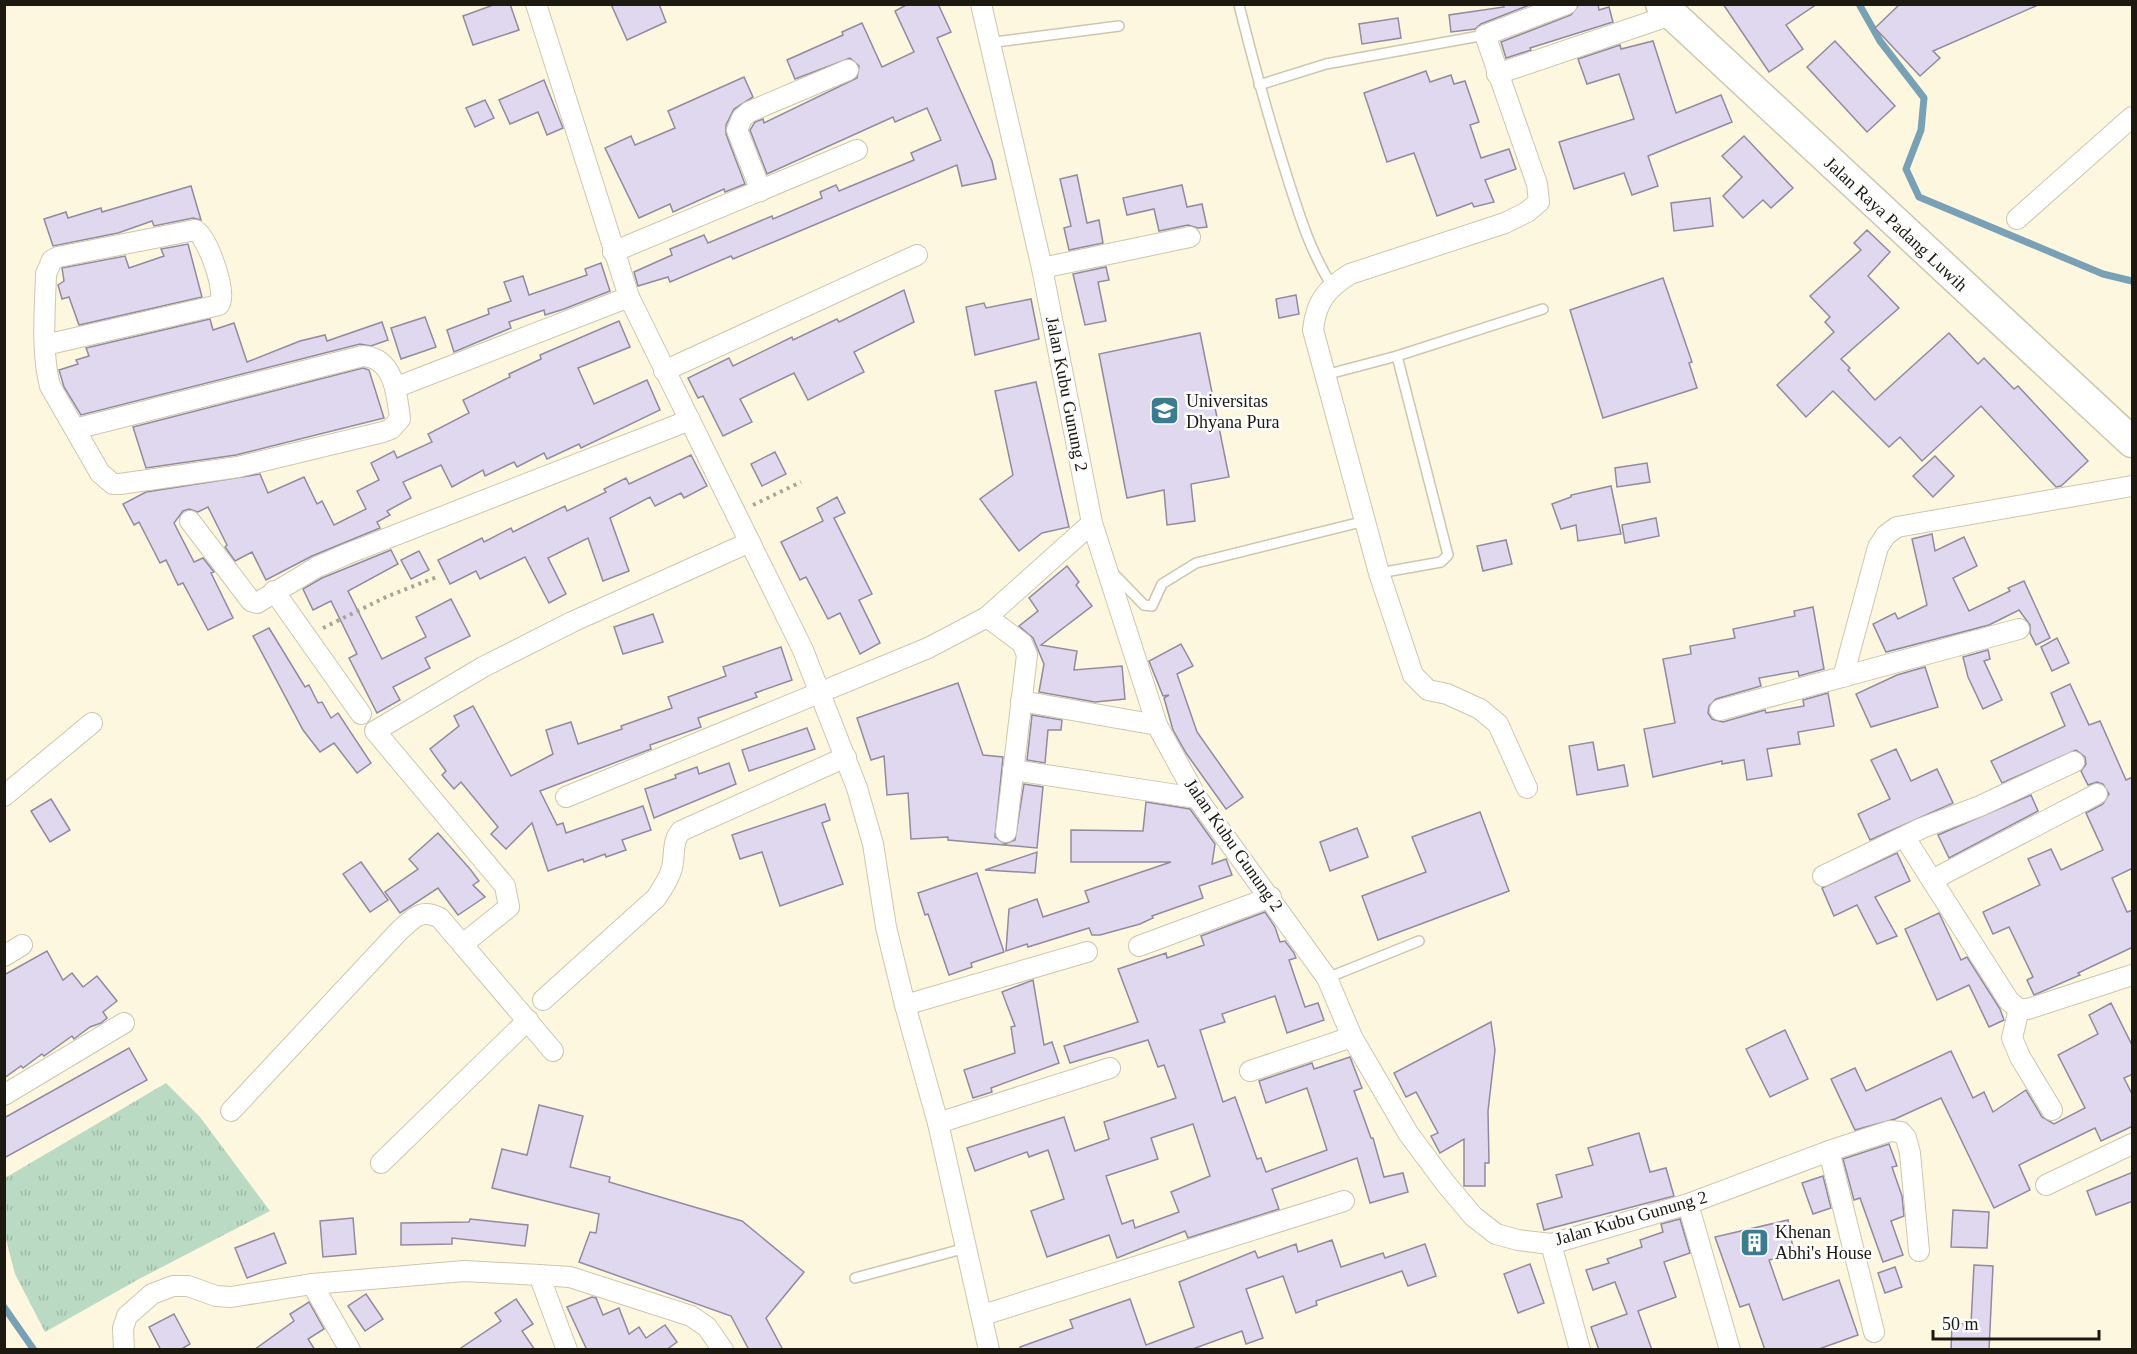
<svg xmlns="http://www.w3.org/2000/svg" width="2137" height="1354" font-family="'Times New Roman',serif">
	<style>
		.grass { fill: url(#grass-tufts) }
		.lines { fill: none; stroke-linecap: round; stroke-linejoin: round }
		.stream { stroke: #79a1b5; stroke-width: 7 }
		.building { fill: #e0d8ef; stroke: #928a9f; stroke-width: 1.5; fill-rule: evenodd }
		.lane-casing { stroke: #cdc6af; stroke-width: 12 }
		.street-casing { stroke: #cdc6af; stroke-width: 22 }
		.primary-casing { stroke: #cdc6af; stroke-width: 33 }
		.path { stroke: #aaa493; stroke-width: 4; stroke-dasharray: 3 4.5; stroke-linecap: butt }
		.lane { stroke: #fff; stroke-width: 9 }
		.street { stroke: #fff; stroke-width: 20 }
		.primary { stroke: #fff; stroke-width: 30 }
		.labels { text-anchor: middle; stroke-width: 5; stroke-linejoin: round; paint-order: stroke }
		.street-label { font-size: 18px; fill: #1c1911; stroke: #fff }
		.poi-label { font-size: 18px; fill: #1c1911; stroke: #fff; text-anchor: start }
	</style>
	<defs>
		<pattern id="grass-tufts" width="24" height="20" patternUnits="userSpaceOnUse" patternTransform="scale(1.5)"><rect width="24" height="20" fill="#badac3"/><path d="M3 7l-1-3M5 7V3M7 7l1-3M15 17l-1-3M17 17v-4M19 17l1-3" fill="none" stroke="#9fbaa6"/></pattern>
	</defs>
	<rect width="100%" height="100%" fill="#fef7e0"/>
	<polygon class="grass" points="166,1083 200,1117 270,1211 139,1279 45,1332 15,1274 5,1236 5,1178"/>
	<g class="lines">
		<g class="stream">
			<polyline points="1859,4 1880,41 1924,98 1921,130 1906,169 1919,197 2103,274 2132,281"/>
			<polyline points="4,1307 34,1350"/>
		</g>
	</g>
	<g class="building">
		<polygon points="496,4 510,4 519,30 473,45 463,16"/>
		<polygon points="611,4 659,4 666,22 627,40"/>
		<polygon points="908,4 938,4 951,32 937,38 992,161 996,179 962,186 957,165 733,259 731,256 670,282 668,277 638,286 634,272 672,255 670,249 704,235 708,243 772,216 773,219 822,198 820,192 836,185 839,191 914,160 911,153 941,140 927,108 895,122 893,117 767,174 750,130 755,122 763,119 764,123 857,78 859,66 850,58 795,79 787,60 843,35 842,32 862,23 882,67 914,52 895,11"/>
		<polygon points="1503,4 1532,4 1481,24 1475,29 1451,32 1449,15 1504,7"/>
		<polygon points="1579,4 1598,4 1599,10 1609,7 1613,22 1530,48 1531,50 1506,58 1501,42 1571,15"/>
		<polygon points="1723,4 1817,4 1786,25 1803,49 1769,72"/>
		<polygon points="1900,4 2038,4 2038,5 1933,51 1940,58 1920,76 1875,28"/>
		<polygon points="1398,18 1401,38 1362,44 1359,24"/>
		<polygon points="1653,41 1676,113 1721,95 1732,122 1648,156 1658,186 1632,195 1624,173 1574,189 1559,142 1634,119 1619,74 1587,84 1578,59 1620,45 1621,49"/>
		<polygon points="1835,41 1895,106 1867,132 1807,67"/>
		<polygon points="1426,71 1430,82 1451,75 1454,84 1465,81 1479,122 1470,125 1481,158 1509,149 1516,169 1485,180 1494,202 1474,207 1472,203 1437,216 1414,153 1387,162 1364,93"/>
		<polygon points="744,77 753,97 734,109 726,125 726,134 745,184 725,192 724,189 673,212 670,204 639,218 605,148 631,136 635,145 675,128 668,111"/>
		<polygon points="544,80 563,128 547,135 538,112 510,124 499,100"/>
		<polygon points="485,100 494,118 475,127 466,108"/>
		<polygon points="1744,136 1793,188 1771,208 1763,200 1743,218 1723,196 1742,177 1722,156"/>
		<polygon points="1077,175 1087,223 1099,220 1103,243 1069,250 1064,228 1071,226 1060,179"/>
		<polygon points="1182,185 1187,207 1202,204 1207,227 1198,228 1188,225 1159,231 1154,209 1127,215 1123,198"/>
		<polygon points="191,186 201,220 193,218 154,226 152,221 118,233 53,246 44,219 66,212 68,218 101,208 102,212"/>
		<polygon points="1710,198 1713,226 1674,231 1671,203"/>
		<polygon points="1867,230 1890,252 1868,276 1899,308 1841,359 1850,368 1848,370 1875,400 1949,333 1978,364 1984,358 2014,389 2018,386 2088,461 2061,486 2056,487 1981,406 1922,461 1900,437 1889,447 1833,391 1806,417 1777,385 1834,332 1825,322 1830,317 1810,296 1861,250 1854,243"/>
		<polygon points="188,244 202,297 79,325 69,297 62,299 58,285 64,281 62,268 125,256 129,268 164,256 161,249"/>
		<polygon points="601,263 610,291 564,309 545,315 544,310 509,322 511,328 454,352 447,330 489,314 488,309 511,301 504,282 523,276 529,295 587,275 585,269"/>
		<polygon points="1106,267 1109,280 1098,282 1106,321 1085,325 1073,274"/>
		<polygon points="1663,278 1692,362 1689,363 1697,388 1603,418 1570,310"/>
		<polygon points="904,290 914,322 854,352 864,372 808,400 794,373 740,399 752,422 723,436 703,396 698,398 688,378 729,358 733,366 792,337 793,340 837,319 839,322"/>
		<polygon points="1296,295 1299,314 1279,318 1276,299"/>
		<polygon points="1031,299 1039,339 975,355 966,307 984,303 986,308"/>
		<polygon points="425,317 436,347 401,359 391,328"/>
		<polygon points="210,319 213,330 234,323 247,362 300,341 325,335 327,341 382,322 388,340 371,346 360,344 81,415 64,387 59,370 78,364 76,360 89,356 86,348"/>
		<polygon points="619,321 630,347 578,368 594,404 647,380 660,410 581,448 579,444 547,459 544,453 517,467 514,462 485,476 483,470 452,487 441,465 403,482 411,498 387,511 390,515 377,522 380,528 312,556 266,580 252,552 235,561 225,547 227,545 208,507 198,512 189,509 183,511 174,523 194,562 203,558 214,572 211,573 233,618 208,630 183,583 178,585 166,560 160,563 139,522 134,525 123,504 146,492 260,474 268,493 304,477 317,504 322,501 334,525 366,509 357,491 379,480 371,463 394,451 397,458 432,442 428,434 469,413 463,400 510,377 509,374 541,359 540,355"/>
		<polygon points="1200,333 1229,477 1191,484 1195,521 1167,525 1164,490 1127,498 1099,354"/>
		<polygon points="363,368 369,370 384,418 236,455 146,468 133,427"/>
		<polygon points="1036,382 1069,527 1042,533 1019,551 980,499 1013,475 995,391"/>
		<polygon points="775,452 786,474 762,486 751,464"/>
		<polygon points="691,455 707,486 684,498 681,493 655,506 650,497 610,518 629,571 603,581 588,538 548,558 566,594 549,603 525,557 480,579 476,571 450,584 438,560 482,538 484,542 511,528 513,532 565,506 567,511 606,492 604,489 626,478 629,484"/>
		<polygon points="1935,456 1954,476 1933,497 1913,476"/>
		<polygon points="1647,463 1650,482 1617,487 1615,468"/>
		<polygon points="1611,486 1621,534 1578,541 1576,525 1561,529 1552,504 1571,497 1571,495"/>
		<polygon points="837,497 845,513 834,518 872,594 859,600 880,643 860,654 840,613 828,619 806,577 800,580 781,542 823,521 817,508"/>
		<polygon points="1656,518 1659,536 1625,543 1622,525"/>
		<polygon points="1932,534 1935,551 1964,537 1977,566 1953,578 1969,611 2010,591 2008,588 2024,581 2050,638 2036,645 2030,633 2030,625 2019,610 1989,625 1886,652 1873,624 1895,613 1898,619 1927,605 1912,539"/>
		<polygon points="1506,540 1512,564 1483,571 1477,546"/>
		<polygon points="391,550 398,564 348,591 382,659 426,637 416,617 451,599 470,636 425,658 430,668 393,687 400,700 377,713 349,658 357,654 331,601 313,610 303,589 322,578"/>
		<polygon points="419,551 429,570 411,579 401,560"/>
		<polygon points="1067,566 1079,582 1076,585 1092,606 1041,645 1077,651 1074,670 1122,666 1125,699 1095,702 1039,692 1044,664 1033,638 1019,626 1038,611 1029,598"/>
		<polygon points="1813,607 1824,669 1799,676 1798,671 1759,678 1761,686 1716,699 1709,706 1708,713 1712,719 1723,722 1765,710 1766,713 1804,706 1803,700 1828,693 1834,726 1798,732 1800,744 1767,749 1772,776 1747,780 1744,760 1722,764 1722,761 1653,777 1644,729 1675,723 1663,659 1691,654 1690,646 1735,638 1733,629 1795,616 1794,611"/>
		<polygon points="653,614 663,642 623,654 614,627"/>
		<polygon points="269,628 305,687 309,685 318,703 322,702 331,718 338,713 371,763 357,773 334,743 320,752 303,730 253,636"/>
		<polygon points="2057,638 2069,663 2052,671 2041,647"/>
		<polygon points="1181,644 1193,666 1177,674 1197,732 1243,797 1226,809 1186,753 1173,730 1164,698 1169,695 1163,696 1149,661"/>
		<polygon points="781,647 792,680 755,693 757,697 698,718 701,727 650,745 651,749 540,791 557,825 563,823 566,833 643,806 651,830 622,840 626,850 606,857 605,854 584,862 583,859 548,871 532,823 506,849 491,834 498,827 461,782 454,789 442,775 446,771 430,749 459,726 454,716 473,706 511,776 553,754 546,730 571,722 578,744 622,729 621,726 672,708 668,697 726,676 723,667"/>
		<polygon points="1988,650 1990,659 1984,661 2002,700 1983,709 1968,677 1963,657"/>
		<polygon points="1925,667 1938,707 1871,727 1856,694 1897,675"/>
		<polygon points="958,683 983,755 1003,757 995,837 1005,844 1015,840 1024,784 1043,787 1037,848 948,840 948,837 911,839 908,793 887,795 884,756 871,760 857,718"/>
		<polygon points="2070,684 2089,725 2100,721 2126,780 2133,777 2133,868 2112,878 2127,912 2133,910 2133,947 2078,973 2080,975 2034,995 2027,980 2033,977 2009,927 1993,934 1983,912 2040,885 2028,859 2051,849 2061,870 2103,850 2086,813 2103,804 2109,794 2103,784 2097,782 2088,785 2081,771 2086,764 2085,757 2076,750 2002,783 1991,761 2065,726 2051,693"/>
		<polygon points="1032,715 1062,720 1061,730 1048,730 1045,763 1027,760"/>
		<polygon points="807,728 815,749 749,771 742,750"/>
		<polygon points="1593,742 1598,770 1624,765 1628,786 1577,795 1569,746"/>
		<polygon points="1896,749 1911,781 1937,769 1953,803 1870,840 1858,814 1890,799 1871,760"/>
		<polygon points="729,763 736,784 654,818 645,789 676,778 675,775 697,767 699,774"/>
		<polygon points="2031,795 2038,811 1949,858 1938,835"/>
		<polygon points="51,799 70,830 50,842 31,811"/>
		<polygon points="1146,802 1190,809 1215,844 1212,864 1226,859 1232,875 1199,886 1203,898 1152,916 1153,918 1140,924 1100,935 1092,935 1089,928 1028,947 1027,944 1006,951 1009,909 1037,899 1043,917 1089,902 1085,891 1171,862 1071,862 1071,830 1143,831"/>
		<polygon points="825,804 830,820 822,823 843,884 780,906 762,852 740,859 732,835"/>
		<polygon points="1480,812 1509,891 1378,940 1362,896 1426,872 1412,837"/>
		<polygon points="1357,828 1368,857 1330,871 1320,842"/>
		<polygon points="438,833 470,869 479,881 473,885 485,897 458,915 438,888 400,913 385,892 418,869 409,859"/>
		<polygon points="1037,852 1035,873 985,870"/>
		<polygon points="1897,853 1910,881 1875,897 1897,936 1877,944 1857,905 1834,916 1822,888"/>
		<polygon points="361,862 388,900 370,912 343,874"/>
		<polygon points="977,873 1004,952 971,963 972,967 949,975 928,914 925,915 918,893"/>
		<path d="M1265 912 1275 927 1280 942 1285 941 1294 953 1296 958 1289 960 1305 1007 1318 1003 1324 1020 1287 1033 1275 996 1222 1014 1225 1022 1200 1030 1223 1102 1235 1097 1257 1159 1261 1158 1266 1172 1327 1150 1307 1088 1266 1103 1259 1081 1312 1063 1314 1069 1350 1057 1362 1088 1354 1091 1371 1138H1373L1384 1177 1403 1173 1408 1192 1370 1203 1357 1158 1272 1189 1279 1209 1188 1238 1185 1231 1117 1258 1109 1235 1047 1257 1031 1211 1064 1199 1048 1150 1029 1157 1027 1152 975 1171 967 1148 1064 1117 1075 1151 1109 1139 1104 1122 1176 1098 1164 1065 1158 1067 1148 1040 1070 1063 1064 1046 1138 1022 1118 969 1166 953 1167 958 1204 945 1201 936ZM1193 1124 1210 1176 1171 1192 1179 1212 1135 1228 1133 1220 1122 1224 1106 1176 1158 1159 1151 1138Z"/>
		<polygon points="1939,913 1961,960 1967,957 2000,1009 2004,1020 1989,1027 1969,985 1937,1000 1905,929"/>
		<polygon points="47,951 63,980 72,973 83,987 97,976 117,1001 103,1012 107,1018 101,1023 90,1027 74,1039 72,1036 44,1056 42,1054 23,1068 21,1066 4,1078 4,975"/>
		<polygon points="1033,980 1044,1045 1052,1042 1059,1063 991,1088 992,1092 973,1098 964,1070 1015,1053 1011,1027 1015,1026 1002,992"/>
		<polygon points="2111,1003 2133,1047 2133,1074 2124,1078 2133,1096 2133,1126 2101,1141 2095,1128 2019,1165 2030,1190 1994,1208 1941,1098 1895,1119 1855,1130 1831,1079 1855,1068 1866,1091 1951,1051 1973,1098 1984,1092 1993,1112 2026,1090 2042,1117 2054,1124 2085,1108 2058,1055 2098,1034 2089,1015"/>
		<polygon points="1491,1022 1495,1050 1488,1111 1489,1163 1485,1163 1485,1186 1464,1186 1464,1139 1440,1153 1431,1136 1438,1133 1416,1092 1406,1097 1394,1073"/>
		<polygon points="1785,1030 1808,1079 1770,1097 1746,1049"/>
		<polygon points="129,1048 147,1080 4,1158 4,1118"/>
		<polygon points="539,1105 583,1116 570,1167 610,1177 609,1182 742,1221 804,1272 766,1318 783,1350 749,1350 731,1316 579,1262 590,1232 596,1233 599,1214 492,1188 502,1149 527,1155"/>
		<polygon points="1639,1133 1650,1172 1666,1168 1674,1196 1544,1230 1537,1204 1562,1197 1556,1175 1593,1165 1588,1148"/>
		<polygon points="1889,1144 1897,1166 1892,1167 1902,1196 1904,1216 1891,1221 1903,1255 1883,1262 1860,1198 1854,1200 1843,1159"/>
		<polygon points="2133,1172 2133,1201 2096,1215 2087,1191"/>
		<polygon points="1823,1176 1831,1208 1813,1214 1802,1183"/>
		<polygon points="1953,1210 1989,1212 1987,1248 1951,1247"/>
		<polygon points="353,1218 356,1254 323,1257 320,1221"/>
		<polygon points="470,1219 528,1225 525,1246 452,1238 452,1244 401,1245 401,1223 469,1222"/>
		<polygon points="1680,1219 1690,1253 1664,1262 1676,1297 1638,1311 1652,1350 1599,1350 1591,1327 1627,1314 1615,1282 1593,1290 1586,1270 1609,1263 1607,1259 1642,1247 1640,1240 1663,1232 1661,1224"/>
		<polygon points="1788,1220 1794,1254 1769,1260 1783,1300 1839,1280 1858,1335 1816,1350 1765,1350 1749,1304 1740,1307 1715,1237"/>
		<polygon points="274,1233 286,1263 247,1278 235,1248"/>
		<polygon points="1332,1240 1341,1267 1383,1253 1385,1258 1425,1244 1436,1276 1408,1286 1402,1271 1316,1301 1317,1305 1296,1313 1283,1276 1246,1289 1263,1338 1246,1344 1242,1331 1190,1350 1021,1350 1020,1347 1073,1328 1070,1320 1130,1299 1146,1345 1194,1327 1179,1282 1255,1251 1258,1258 1296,1244 1298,1252"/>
		<polygon points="1530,1264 1544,1303 1518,1313 1504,1274"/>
		<polygon points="1974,1265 1993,1266 1989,1350 1951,1350 1952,1323 1971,1324"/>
		<polygon points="1895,1267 1902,1287 1885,1293 1878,1273"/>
		<polygon points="366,1294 383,1319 365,1331 348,1306"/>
		<polygon points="592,1297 596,1298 603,1315 619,1308 629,1334 639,1327 646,1338 665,1325 677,1342 666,1350 587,1350 567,1307"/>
		<polygon points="516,1299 533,1324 522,1331 535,1350 458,1350 501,1321 495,1313"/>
		<polygon points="309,1302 324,1329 308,1339 315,1350 254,1350 294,1321 290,1314"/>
		<polygon points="174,1314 190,1344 180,1350 161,1350 149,1327"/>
	</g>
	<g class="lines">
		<defs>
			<g id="lane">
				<path d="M1239 5C1253 61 1268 116 1285 170 1298 211 1309 249 1332 286"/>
				<polyline points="988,43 1119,26"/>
				<polyline points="1259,85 1326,64 1485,35"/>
				<polyline points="1397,356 1543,309"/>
				<polyline points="1325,375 1397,356 1448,555 1441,562 1379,573"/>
				<polyline points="1113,573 1144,605 1152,606 1162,584 1196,563 1365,521"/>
				<polyline points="1327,978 1419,941"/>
				<polyline points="855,1278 966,1248"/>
			</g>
			<g id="street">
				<polyline points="536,4 629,297 803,650 857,788 873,844 886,927 905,1005 938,1123 989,1350"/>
				<polyline points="981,4 1042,268 1092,523 1157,725 1197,798 1327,978 1352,1037 1408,1133 1446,1184 1473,1216 1496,1234 1518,1240 1551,1244 1688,1204 1829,1151 1890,1131 1901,1132 1906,1138 1910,1153 1919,1251"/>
				<polyline points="1497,74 1671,15"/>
				<polyline points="761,191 737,130 742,118 749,112 848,70"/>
				<polyline points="2017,219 2132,117"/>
				<polyline points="613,252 857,150"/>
				<polyline points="1042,268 1190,237"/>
				<path d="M45 345 219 305C228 293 207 236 195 230L58 257 52 260 46 274C45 310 41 351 50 386L100 473 113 484H120L238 467 383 432 391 429 400 419C397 394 394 358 363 356L75 429"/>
				<polyline points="664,371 917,255"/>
				<polyline points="397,387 629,297"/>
				<polyline points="190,521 251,601 257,603 317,567 347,554 690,420"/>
				<polyline points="274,591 361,714"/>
				<polyline points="987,617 1022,643 1027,655 1006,832"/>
				<polyline points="1843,677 1878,547 1886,535 1897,527 2132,486"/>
				<polyline points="1021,701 1157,725"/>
				<polyline points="1720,710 2019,629"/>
				<polyline points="1013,770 1197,798"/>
				<path d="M1527 788 1498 724 1480 709 1447 694 1428 690 1413 675 1379 573 1313 330C1316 302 1326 289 1350 274L1505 223 1527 212 1539 202 1537 184 1485 35 1567 4"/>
				<polyline points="4,796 92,723"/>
				<polyline points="566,797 928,648 987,617 1092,523"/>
				<polyline points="1905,838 2009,1001 2019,1009 2028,1009 2132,975"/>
				<polyline points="1823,876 1922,828 1980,806 2074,762"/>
				<polyline points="1932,880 2097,794"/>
				<polyline points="463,944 509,907 505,886 375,731 483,667 572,622 750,542"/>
				<polyline points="1139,946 1271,897"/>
				<polyline points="4,956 22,945"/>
				<path d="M543 1000 656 898C663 888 669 879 672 868 675 854 672 841 681 831L846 757"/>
				<polyline points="905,1005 1087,952"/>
				<polyline points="2019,1009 2012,1038 2020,1057 2052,1110"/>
				<polyline points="1250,1071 1352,1037"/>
				<polyline points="4,1095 124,1023"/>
				<path d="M231 1111 400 930C414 918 421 908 440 918L553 1051"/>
				<polyline points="938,1123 1110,1068"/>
				<polyline points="1829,1151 1874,1332"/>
				<polyline points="381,1163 528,1020"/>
				<polyline points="2046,1185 2132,1144"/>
				<polyline points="1688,1204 1730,1350"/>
				<polyline points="1551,1244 1580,1350"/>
				<polyline points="539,1275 567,1350"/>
				<polyline points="312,1284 350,1350"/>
				<polyline points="983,1315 1344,1201"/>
				<polyline points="124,1350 123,1328 127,1316 152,1294 173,1286 188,1286 216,1296 231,1297 312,1284 464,1271 539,1275 570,1277 691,1316 707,1327 723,1350"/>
			</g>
			<polyline id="primary" points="1661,4 2132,442"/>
		</defs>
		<use href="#lane" class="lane-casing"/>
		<use href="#street" class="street-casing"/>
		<use href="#primary" class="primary-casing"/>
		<g class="path">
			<polyline points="753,505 801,482"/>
			<polyline points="323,628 388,596 437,577"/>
		</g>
		<use href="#lane" class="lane"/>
		<use href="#street" class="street"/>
		<use href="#primary" class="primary"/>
	</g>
	<defs>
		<symbol id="university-square" viewBox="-11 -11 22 22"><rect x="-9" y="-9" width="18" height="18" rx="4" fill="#3c7c90" stroke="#fff"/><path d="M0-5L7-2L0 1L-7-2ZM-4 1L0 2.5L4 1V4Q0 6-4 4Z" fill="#fff"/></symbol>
		<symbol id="building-square" viewBox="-11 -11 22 22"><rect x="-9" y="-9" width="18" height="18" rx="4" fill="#3c7c90" stroke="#fff"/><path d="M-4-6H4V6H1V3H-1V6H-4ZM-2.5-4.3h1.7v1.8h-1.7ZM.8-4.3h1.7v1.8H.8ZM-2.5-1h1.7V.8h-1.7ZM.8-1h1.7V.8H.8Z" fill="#fff"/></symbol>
	</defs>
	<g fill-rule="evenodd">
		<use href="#university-square" x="1148" y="394" width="33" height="33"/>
		<use href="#building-square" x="1738" y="1226" width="33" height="33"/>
	</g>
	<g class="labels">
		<g class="street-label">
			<text transform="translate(1896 224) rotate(43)" y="6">Jalan Raya Padang Luwih</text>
			<text transform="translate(1067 394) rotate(79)" y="6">Jalan Kubu Gunung 2</text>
			<text transform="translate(1234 845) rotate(55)" y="6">Jalan Kubu Gunung 2</text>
			<text transform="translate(1631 1218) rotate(-16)" y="6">Jalan Kubu Gunung 2</text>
		</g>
		<g class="poi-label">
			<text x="1186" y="407">Universitas<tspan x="1186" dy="21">Dhyana Pura</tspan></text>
			<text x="1775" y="1238">Khenan<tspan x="1775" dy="21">Abhi's House</tspan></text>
		</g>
	</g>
	<rect width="2137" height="1354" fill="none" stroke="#1c1911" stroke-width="12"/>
	<path d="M1933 1330v9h166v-9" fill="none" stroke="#1c1911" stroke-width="3"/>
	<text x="1942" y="1330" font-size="18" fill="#1c1911" stroke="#ffffff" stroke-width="4.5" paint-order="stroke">50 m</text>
</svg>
